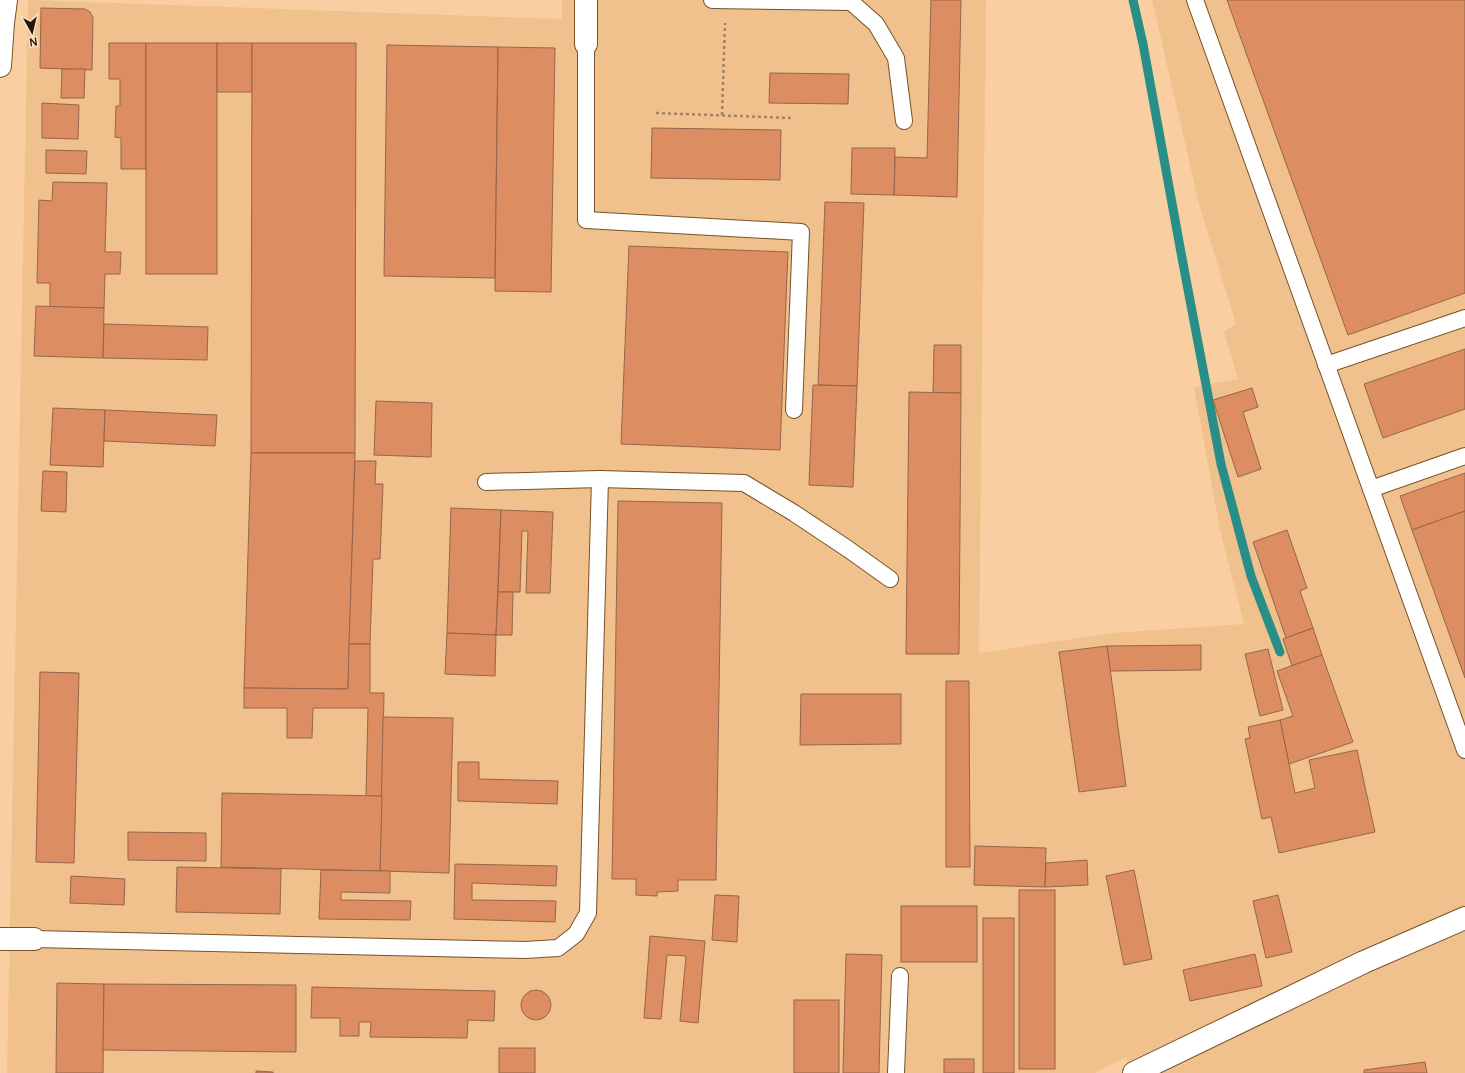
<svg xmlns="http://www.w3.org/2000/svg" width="1465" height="1073" font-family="Manrope,sans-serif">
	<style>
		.built { fill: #f0c18d }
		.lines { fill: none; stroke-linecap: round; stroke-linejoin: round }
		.stream { stroke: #288e88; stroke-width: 9 }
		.building { fill: #dc8d61; stroke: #976549 }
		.service-casing { stroke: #765226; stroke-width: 18 }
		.minor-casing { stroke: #765226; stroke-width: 24 }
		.path { stroke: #a28361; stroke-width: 2.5; stroke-dasharray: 3 3; stroke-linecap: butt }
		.service { stroke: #fff; stroke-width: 16 }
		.minor { stroke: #fff; stroke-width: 22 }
	</style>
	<rect width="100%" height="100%" fill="#f9cfa1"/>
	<polygon class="built" points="28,0 562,19 562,0 986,0 979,653 1112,633 1244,624 1220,530 1194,387 1238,379 1224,332 1236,324 1200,208 1152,0 1465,0 1465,1073 1134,1073 1126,1057 1095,1073 7,1073"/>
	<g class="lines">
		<polyline class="stream" points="1133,0 1143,44 1182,258 1221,464 1251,576 1280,652"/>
	</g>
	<g class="building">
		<polygon points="931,0 961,0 957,197 894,195 895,157 927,158"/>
		<polygon points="1227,0 1465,0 1465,293 1348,335"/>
		<polygon points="41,8 85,9 90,12 93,18 92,70 40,68"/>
		<polygon points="109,43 146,43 146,169 121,169 121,138 115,137 116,106 120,106 120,79 109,79"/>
		<rect x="146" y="43" width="71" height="231"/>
		<rect x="217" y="43" width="35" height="49"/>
		<polygon points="252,43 356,43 355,453 251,453"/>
		<polygon points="387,45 498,47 495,278 384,276"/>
		<polygon points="498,47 555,48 551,292 495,291"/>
		<polygon points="62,69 85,69 84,98 61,98"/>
		<polygon points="770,73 849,74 848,104 769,103"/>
		<polygon points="42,103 79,105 78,139 42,138"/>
		<polygon points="652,128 781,130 780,180 651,178"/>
		<polygon points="852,148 895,148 894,195 851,194"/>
		<polygon points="46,150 87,151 86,174 46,173"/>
		<polygon points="53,182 107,183 105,252 121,252 120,274 105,274 104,308 50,307 50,283 37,283 39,200 52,201"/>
		<polygon points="825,202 864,203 857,386 818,385"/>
		<polygon points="629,246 788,252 780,450 621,444"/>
		<polygon points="36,306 104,308 103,358 34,356"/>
		<polygon points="104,324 208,327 207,360 103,358"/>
		<polygon points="934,345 961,345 961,393 933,393"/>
		<polygon points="1465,349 1465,409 1383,438 1364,384"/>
		<polygon points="813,385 857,386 853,487 809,485"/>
		<polygon points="1252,388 1258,407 1243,412 1261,469 1238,477 1213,400"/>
		<polygon points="909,392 961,393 959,654 906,654"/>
		<polygon points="376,401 432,403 431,457 374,455"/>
		<polygon points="53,408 105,410 103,467 50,465"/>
		<polygon points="105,410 217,415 215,446 104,441"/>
		<polygon points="251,453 355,453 348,689 244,688"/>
		<polygon points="355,461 376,461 375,484 383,484 380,559 373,559 370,644 349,644"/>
		<polygon points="43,471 67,472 66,512 41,511"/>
		<polygon points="1465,473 1465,511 1412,530 1400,496"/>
		<polygon points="618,501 722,503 716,880 678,880 678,891 657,892 657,896 636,895 636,879 612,879"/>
		<polygon points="451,508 501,510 496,635 447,633"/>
		<polygon points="501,510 553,512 550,593 526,593 528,531 522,531 520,592 498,592"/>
		<polygon points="1465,511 1465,678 1412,530"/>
		<polygon points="1287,530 1307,588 1300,591 1313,628 1286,638 1253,542"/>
		<polygon points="498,592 513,592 512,635 496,635"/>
		<polygon points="1313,628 1322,655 1292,666 1283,639"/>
		<polygon points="447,633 496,635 495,676 445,674"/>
		<polygon points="349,644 370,644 370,693 384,693 382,796 366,796 368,708 313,708 312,738 287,738 287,708 244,708 244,688 348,689"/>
		<polygon points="1201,645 1201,670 1110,671 1107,646"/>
		<polygon points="1107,646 1126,786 1079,792 1059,652"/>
		<polygon points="1268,649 1283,710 1260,716 1245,654"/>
		<polygon points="1322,655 1353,742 1289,764 1280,720 1293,716 1277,671"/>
		<polygon points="40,672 79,673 74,863 36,862"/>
		<polygon points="946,681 969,681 970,867 946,867"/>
		<polygon points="801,694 901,694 901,744 800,745"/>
		<polygon points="383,717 453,718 449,873 380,871"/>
		<polygon points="1280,720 1295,793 1315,788 1309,760 1357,750 1375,832 1279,853 1271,817 1262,819 1245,739 1250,738 1248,727"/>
		<polygon points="458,762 479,762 479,779 558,781 557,804 458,801"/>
		<polygon points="222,793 382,796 380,871 221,867"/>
		<polygon points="128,832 206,833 206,861 128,860"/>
		<polygon points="975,846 1046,848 1045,887 974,885"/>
		<polygon points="1087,860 1088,885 1045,887 1046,863"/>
		<polygon points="455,864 557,866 556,886 472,883 472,900 556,901 555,922 454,919"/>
		<polygon points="177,867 281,869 280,914 176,912"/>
		<polygon points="321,870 390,871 390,893 341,892 341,900 411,901 410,920 319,919"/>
		<polygon points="1134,870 1152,959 1124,965 1106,876"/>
		<polygon points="71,876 125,879 124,905 70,903"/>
		<rect x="1019" y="890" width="36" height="179"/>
		<polygon points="715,895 739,896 737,942 712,940"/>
		<polygon points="1278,895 1292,952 1266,958 1253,901"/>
		<rect x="901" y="906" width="76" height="56"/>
		<rect x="983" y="918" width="31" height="155"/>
		<polygon points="650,936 705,941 698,1023 680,1021 686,956 667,955 661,1019 644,1018"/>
		<polygon points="846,954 882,955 879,1073 843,1073"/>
		<polygon points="1255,954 1262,986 1190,1001 1183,970"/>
		<polygon points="57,983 104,984 103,1073 56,1073"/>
		<polygon points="104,984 296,985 296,1052 103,1050"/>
		<polygon points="312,987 495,991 494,1021 468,1020 467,1038 370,1037 371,1022 359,1022 359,1036 340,1036 340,1018 311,1018"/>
		<circle cx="536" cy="1005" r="15"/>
		<rect x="794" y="1000" width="45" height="73"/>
		<rect x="499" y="1048" width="36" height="25"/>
		<rect x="944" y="1059" width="30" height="14"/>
		<polygon points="1425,1062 1427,1073 1364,1073 1364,1070"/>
		<polygon points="256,1071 273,1072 273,1073 256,1073"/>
	</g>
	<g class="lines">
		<defs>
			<g id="service">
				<polyline points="712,0 851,2 876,24 896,58 904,121"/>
				<polyline points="1195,0 1465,750"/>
				<polyline points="586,44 586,220 801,232 794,410"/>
				<polyline points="1326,365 1465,318"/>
				<polyline points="486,482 600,479 744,483 794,513 848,549 890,579"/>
				<polyline points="1371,489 1465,456"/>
				<polyline points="34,939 525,950 558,948 576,934 588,913 600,479"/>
				<polyline points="896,1073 900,976"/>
			</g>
			<g id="minor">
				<polyline points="586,44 586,0"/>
				<polyline points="0,66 3,23 6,0"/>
				<polyline points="0,939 34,939"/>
				<polyline points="1134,1073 1364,962 1465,918"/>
			</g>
		</defs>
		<use href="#service" class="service-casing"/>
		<use href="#minor" class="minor-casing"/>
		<g class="path">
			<polyline points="656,113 792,118"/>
			<polyline points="722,115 725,23"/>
		</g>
		<use href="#service" class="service"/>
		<use href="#minor" class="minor"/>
	</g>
	<g transform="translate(32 32) rotate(172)" stroke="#f9e0c4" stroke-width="3" paint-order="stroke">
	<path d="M0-3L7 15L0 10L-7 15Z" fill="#261705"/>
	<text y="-6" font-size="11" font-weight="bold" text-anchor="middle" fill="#261705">N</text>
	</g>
</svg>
